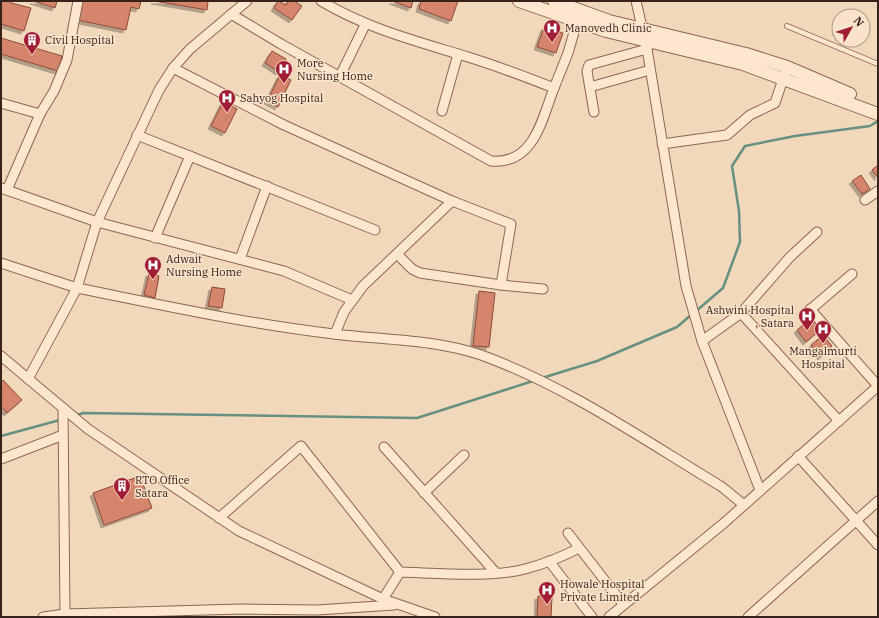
<svg xmlns="http://www.w3.org/2000/svg" width="879" height="618" font-family="'IBM Plex Serif',serif">
	<style>
		.lines { fill: none; stroke-linecap: round; stroke-linejoin: round }
		.stream { stroke: #66907f; stroke-width: 2.5 }
		.building { fill: #d4856c; stroke: #8c4937; filter: url(#shadow) }
		.service-casing { stroke: #8b6753; stroke-width: 6 }
		.minor-casing { stroke: #8b6753; stroke-width: 11 }
		.tertiary-casing { stroke: #8b6753; stroke-width: 14 }
		.service { stroke: #fce7ce; stroke-width: 4.5 }
		.minor { stroke: #fce7ce; stroke-width: 9 }
		.tertiary { stroke: #fce7ce; stroke-width: 12 }
		.labels { text-anchor: middle; stroke-width: 3; stroke-linejoin: round; paint-order: stroke }
		.poi-label { font-size: 11px; fill: #38231a; stroke: #f9e3cb; text-anchor: start }
	</style>
	<defs>
		<filter id="shadow"><feDropShadow dx="-3" dy="3" stdDeviation="0" flood-color="#0004"/></filter>
	</defs>
	<rect width="100%" height="100%" fill="#f2d8bb"/>
	<g class="lines">
		<g class="stream">
			<polyline points="695,312 723,288 740,242 739,211 732,166 745,146 795,136 870,126 878,121"/>
			<polyline points="542,378 597,361 677,327 691,315"/>
			<polyline points="75,416 83,413 417,418 533,381"/>
			<polyline points="1,436 60,420"/>
		</g>
	</g>
	<g class="building">
		<polygon points="1,1 12,1 11,3 31,8 24,31 1,24"/>
		<polygon points="33,1 57,1 55,8"/>
		<polygon points="81,1 141,1 139,9 131,7 126,30 77,20"/>
		<polygon points="154,1 208,1 207,10"/>
		<polygon points="278,1 286,5 288,1 294,1 302,6 292,20 274,8"/>
		<polygon points="392,1 413,1 411,8"/>
		<polygon points="421,1 458,1 451,21 419,9"/>
		<polygon points="544,27 563,33 556,53 537,47"/>
		<polygon points="1,38 62,56 58,71 1,54"/>
		<polygon points="272,51 286,59 279,72 265,63"/>
		<polygon points="280,75 291,80 278,107 267,101"/>
		<polygon points="223,102 237,109 225,133 211,126"/>
		<polygon points="878,165 878,178 872,170"/>
		<polygon points="861,175 870,189 862,194 852,181"/>
		<polygon points="149,273 159,276 155,298 144,295"/>
		<polygon points="212,287 225,289 222,308 208,306"/>
		<polygon points="479,291 495,293 489,347 473,346"/>
		<polygon points="814,321 821,329 806,342 797,330 803,325 805,328"/>
		<polygon points="823,335 832,346 821,357 811,345"/>
		<polygon points="3,380 22,400 7,413 1,406 1,382"/>
		<polygon points="140,476 152,508 104,525 93,493"/>
		<polygon points="538,596 552,597 551,617 537,617"/>
	</g>
	<g class="lines">
		<defs>
			<polyline id="service" points="787,26 878,64"/>
			<g id="minor">
				<path d="M247 1 190 49 173 68 159 90 97 222 77 288C162 305 248 324 334 334 384 340 433 339 481 355 567 386 644 440 722 487L744 505"/>
				<polyline points="636,1 647,49 686,286 702,341 760,490"/>
				<path d="M231 14 281 44 491 161C534 165 542 119 554 88 526 77 497 66 468 57 416 41 368 29 321 1"/>
				<polyline points="173,68 284,125 452,201"/>
				<polyline points="340,76 365,25"/>
				<polyline points="590,87 650,70"/>
				<polyline points="554,88 568,53 579,15"/>
				<polyline points="1,103 40,114"/>
				<polyline points="442,111 458,54"/>
				<polyline points="594,112 587,71 589,65 647,49"/>
				<polyline points="137,135 375,230"/>
				<polyline points="662,144 727,135 750,115 775,103 787,67"/>
				<polyline points="1,188 97,222 284,271 352,300"/>
				<polyline points="7,190 40,114 54,91 67,60 78,1"/>
				<polyline points="865,200 878,191"/>
				<polyline points="155,238 190,156"/>
				<polyline points="397,254 412,269 420,273 501,285 543,289"/>
				<polyline points="240,259 267,186"/>
				<polyline points="1,263 77,288 28,379"/>
				<polyline points="810,309 878,386"/>
				<polyline points="741,313 790,257 817,232"/>
				<polyline points="804,315 852,274"/>
				<polyline points="335,334 344,312 363,286 452,201 511,224 501,285"/>
				<polyline points="702,341 741,313 839,421"/>
				<polyline points="1,356 88,429 239,531 383,599 435,617"/>
				<polyline points="63,408 65,614"/>
				<polyline points="384,447 496,573"/>
				<polyline points="798,456 878,545"/>
				<polyline points="1,459 63,435"/>
				<polyline points="424,493 464,455"/>
				<polyline points="219,518 301,446 400,572"/>
				<polyline points="568,533 623,604"/>
				<polyline points="549,561 592,617"/>
				<path d="M383 599 400 572C436 573 492 578 525 569 544 564 562 557 579 548"/>
				<polyline points="43,617 65,614 241,609 317,610 394,605"/>
				<polyline points="609,617 724,523 878,386"/>
				<polyline points="748,617 878,501"/>
			</g>
			<g id="tertiary">
				<polyline points="519,1 606,31 743,64 878,114"/>
				<polyline points="554,1 609,21 746,54 787,67 850,94"/>
			</g>
		</defs>
		<use href="#service" class="service-casing"/>
		<use href="#minor" class="minor-casing"/>
		<use href="#tertiary" class="tertiary-casing"/>
		<use href="#service" class="service"/>
		<use href="#minor" class="minor"/>
		<use href="#tertiary" class="tertiary"/>
	</g>
	<defs>
		<symbol id="hospital-pin" viewBox="-11 -11 22 30"><path d="M0 17L-7.5 6A9.5 9.5 0 1 1 7.5 6Z" fill="#a01d35" stroke="#f9e3cb"/><path d="M-5-5h3v3.5h4V-5h3V5h-3V1.5h-4V5h-3Z" fill="#fff"/></symbol>
		<symbol id="building-pin" viewBox="-11 -11 22 30"><path d="M0 17L-7.5 6A9.5 9.5 0 1 1 7.5 6Z" fill="#a01d35" stroke="#f9e3cb"/><path d="M-4-6H4V6H1V3H-1V6H-4ZM-2.5-4.3h1.7v1.8h-1.7ZM.8-4.3h1.7v1.8H.8ZM-2.5-1h1.7V.8h-1.7ZM.8-1h1.7V.8H.8Z" fill="#fff"/></symbol>
	</defs>
	<g fill-rule="evenodd">
		<use href="#hospital-pin" x="542" y="18" width="20" height="27"/>
		<use href="#building-pin" x="22" y="30" width="20" height="27"/>
		<use href="#hospital-pin" x="274" y="59" width="20" height="27"/>
		<use href="#hospital-pin" x="217" y="88" width="20" height="27"/>
		<use href="#hospital-pin" x="143" y="255" width="20" height="27"/>
		<use href="#hospital-pin" x="797" y="306" width="20" height="27"/>
		<use href="#hospital-pin" x="813" y="319" width="20" height="27"/>
		<use href="#building-pin" x="112" y="476" width="20" height="27"/>
		<use href="#hospital-pin" x="537" y="580" width="20" height="27"/>
	</g>
	<g class="labels">
		<g class="poi-label">
			<text x="565" y="32">Manovedh Clinic</text>
			<text x="45" y="44">Civil Hospital</text>
			<text x="297" y="67">More<tspan x="297" dy="13">Nursing Home</tspan></text>
			<text x="240" y="102">Sahyog Hospital</text>
			<text x="166" y="263">Adwait<tspan x="166" dy="13">Nursing Home</tspan></text>
			<text x="794" y="314" text-anchor="end">Ashwini Hospital<tspan x="794" dy="13">, Satara</tspan></text>
			<text x="823" y="355" text-anchor="middle">Mangalmurti<tspan x="823" dy="13">Hospital</tspan></text>
			<text x="135" y="484">RTO Office<tspan x="135" dy="13">Satara</tspan></text>
			<text x="560" y="588">Howale Hospital<tspan x="560" dy="13">Private Limited</tspan></text>
		</g>
	</g>
	<rect width="879" height="618" fill="none" stroke="#38231a" stroke-width="4"/>
	<g transform="translate(851 28) rotate(51)"><circle r="19" fill="#f9e3cb" stroke="#ac9684"/>
	<path d="M0-3L7 15L0 10L-7 15Z" fill="#a01d35"/>
	<text y="-6" font-size="11" font-weight="bold" text-anchor="middle" fill="#38231a">N</text>
	</g>
</svg>
